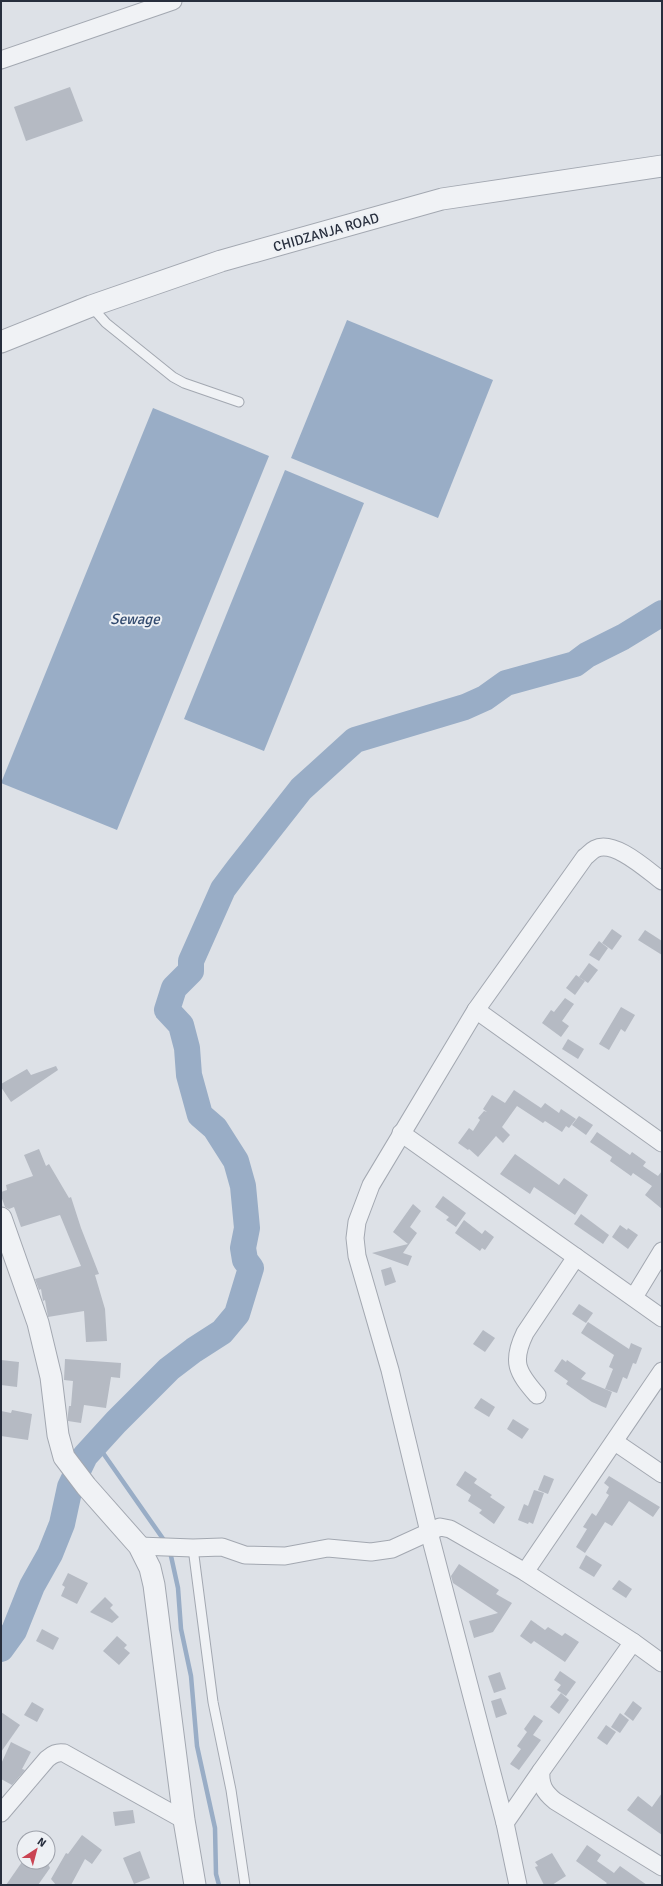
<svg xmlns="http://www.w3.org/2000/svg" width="663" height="1886" font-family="Signika,sans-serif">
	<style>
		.water { fill: #99adc6 }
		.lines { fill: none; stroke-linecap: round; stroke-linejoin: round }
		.stream { stroke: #99adc6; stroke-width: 4.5 }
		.river { stroke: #99adc6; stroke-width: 26 }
		.building { fill: #b5bac3 }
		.service-casing { stroke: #a3a8b1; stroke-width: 11 }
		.minor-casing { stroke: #a3a8b1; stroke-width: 19 }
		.tertiary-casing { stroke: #a3a8b1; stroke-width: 23 }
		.service { stroke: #f0f2f5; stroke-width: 9 }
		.minor { stroke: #f0f2f5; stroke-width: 17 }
		.tertiary { stroke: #f0f2f5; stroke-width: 21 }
		.labels { text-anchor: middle; stroke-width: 4; stroke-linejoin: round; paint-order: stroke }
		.street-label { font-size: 14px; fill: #272e3d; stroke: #edf0f4 }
		.water-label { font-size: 15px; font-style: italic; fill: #334b6f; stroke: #edf0f4 }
	</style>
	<rect width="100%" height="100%" fill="#dde1e7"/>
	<g class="water">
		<polygon points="347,320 493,380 438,518 291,458"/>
		<polygon points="153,408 269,456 117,830 1,783"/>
		<polygon points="285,470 364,503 264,751 184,719"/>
	</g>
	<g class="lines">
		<g class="stream">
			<polyline points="96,1443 166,1543"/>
			<polyline points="171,1556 178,1588 181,1629 191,1676 197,1746 215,1828 216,1874 219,1885"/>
		</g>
		<polyline class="river" points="1,1649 14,1631 32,1586 50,1554 62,1524 70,1487 85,1456 116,1422 169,1369 194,1350 222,1332 237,1314 251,1268 245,1260 243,1248 247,1228 243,1186 236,1161 215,1128 200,1115 189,1075 187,1048 181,1025 167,1010 174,988 191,971 191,961 223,889 238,869 301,789 355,740 465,707 485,698 506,683 575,664 587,655 623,637 662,613"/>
	</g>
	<g class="building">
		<polygon points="70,87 83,121 26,141 14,107"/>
		<polygon points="612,929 622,936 612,950 602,943"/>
		<polygon points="645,930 662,941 662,955 638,940"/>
		<polygon points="599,941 608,948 599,961 589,955"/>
		<polygon points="589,963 598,970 588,983 579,977"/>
		<polygon points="576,975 585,981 575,995 566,988"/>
		<polygon points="565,998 574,1004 562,1021 569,1026 561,1037 542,1023 551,1010 554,1012"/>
		<polygon points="621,1007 635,1015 625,1032 621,1029 609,1050 599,1044"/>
		<polygon points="568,1039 584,1049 578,1059 562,1049"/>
		<polygon points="56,1066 58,1070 11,1102 1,1087 1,1084 27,1069 31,1075"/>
		<polygon points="514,1090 541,1108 545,1103 559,1113 561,1109 576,1119 569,1128 566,1126 562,1132 545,1121 543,1123 517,1106 502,1127 510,1135 503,1143 496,1136 478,1157 469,1149 468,1150 458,1143 469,1128 473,1131 480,1120 478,1118 484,1111 487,1112 483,1109 492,1095 505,1103"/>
		<polygon points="579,1116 593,1125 586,1135 572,1125"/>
		<polygon points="597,1132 630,1155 632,1152 646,1162 643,1166 658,1176 662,1171 662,1209 645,1195 652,1186 633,1173 631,1176 610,1161 612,1157 590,1142"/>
		<polygon points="39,1149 46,1166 49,1164 69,1198 71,1197 81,1228 99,1274 95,1275 105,1309 107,1341 86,1342 84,1311 48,1317 45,1300 43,1301 41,1289 39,1290 35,1279 81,1266 60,1215 21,1227 14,1207 9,1209 5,1207 1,1196 1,1192 7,1190 6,1185 33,1176 24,1155"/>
		<polygon points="515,1154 559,1185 564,1178 588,1195 575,1215 534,1187 530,1194 500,1174"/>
		<polygon points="443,1196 466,1213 456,1227 446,1220 449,1217 435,1207"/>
		<polygon points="413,1204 421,1211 410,1227 417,1233 403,1253 412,1256 408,1266 372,1253 408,1244 393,1232"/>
		<polygon points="581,1214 609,1235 603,1244 574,1224"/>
		<polygon points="464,1220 482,1234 485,1230 494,1237 485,1250 482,1248 480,1251 455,1233"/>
		<polygon points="620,1225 627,1230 628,1228 638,1235 628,1249 612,1237"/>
		<polygon points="391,1267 396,1282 385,1286 381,1270"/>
		<polygon points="579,1304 593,1313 586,1323 572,1314"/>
		<polygon points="588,1322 629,1349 631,1343 642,1348 636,1364 633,1363 627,1379 623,1377 617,1393 605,1389 613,1369 609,1367 614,1355 581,1333"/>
		<polygon points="483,1330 495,1338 485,1352 473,1344"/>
		<polygon points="65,1359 121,1363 120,1378 111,1377 106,1408 84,1405 81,1423 68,1421 68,1414 69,1406 71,1406 73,1381 64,1380"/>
		<polygon points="562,1359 566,1362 567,1360 586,1373 581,1379 612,1392 606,1408 592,1402 566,1384 568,1381 554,1371"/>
		<polygon points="1,1360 19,1362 17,1387 1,1385"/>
		<polygon points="481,1398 495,1407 489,1417 474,1408"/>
		<polygon points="12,1410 32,1414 28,1440 1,1436 1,1411 11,1413"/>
		<polygon points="513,1419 529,1429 522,1439 507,1429"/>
		<polygon points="465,1471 477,1479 474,1483 492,1495 490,1497 505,1507 494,1524 479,1513 482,1510 468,1501 471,1495 456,1485"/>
		<polygon points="544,1475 554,1479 548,1494 538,1490"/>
		<polygon points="609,1476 660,1507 653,1517 629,1501 612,1526 605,1522 585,1553 576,1547 587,1529 583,1527 592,1513 596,1516 609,1495 606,1493 609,1487 604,1483"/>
		<polygon points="534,1490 544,1493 533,1524 529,1522 528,1524 518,1520 524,1504 528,1506"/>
		<polygon points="586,1555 602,1565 594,1577 579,1568"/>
		<polygon points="459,1564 499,1590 496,1594 512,1603 493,1632 474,1638 469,1621 498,1613 453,1583 451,1576"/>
		<polygon points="68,1573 88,1583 77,1604 61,1596 65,1587 62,1585"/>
		<polygon points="619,1580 632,1589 626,1598 612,1589"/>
		<polygon points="105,1597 113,1605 110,1608 119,1617 112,1623 90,1612"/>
		<polygon points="531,1620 545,1630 548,1627 562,1636 565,1633 579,1642 565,1662 534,1641 531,1644 520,1636"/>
		<polygon points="42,1629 59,1638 53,1650 36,1641"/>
		<polygon points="117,1636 127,1645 124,1648 130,1653 119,1665 103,1651"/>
		<polygon points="560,1671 576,1682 566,1696 557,1690 561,1685 554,1680"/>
		<polygon points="500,1672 506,1689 494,1693 488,1676"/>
		<polygon points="561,1693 569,1700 559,1714 550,1707"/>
		<polygon points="501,1698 507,1714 496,1718 491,1701"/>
		<polygon points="633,1701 642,1708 633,1721 624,1714"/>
		<polygon points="32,1702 44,1709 37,1722 24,1715"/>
		<polygon points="1,1712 20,1725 1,1752"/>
		<polygon points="620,1713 629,1720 620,1733 611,1727"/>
		<polygon points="534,1715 543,1721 533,1735 541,1740 519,1770 510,1764 521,1749 517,1746 527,1732 524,1729"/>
		<polygon points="606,1725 616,1732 607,1745 597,1738"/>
		<polygon points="11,1742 31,1752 22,1769 25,1770 12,1785 1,1779 1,1764"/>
		<polygon points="662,1793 662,1835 627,1810 638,1796 652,1807"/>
		<polygon points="133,1810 135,1823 115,1826 113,1812"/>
		<polygon points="82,1835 102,1850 92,1864 85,1859 71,1885 56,1885 51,1879 66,1853 68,1854"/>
		<polygon points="587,1845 601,1855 597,1861 614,1873 620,1866 647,1885 605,1885 607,1883 576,1861"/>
		<polygon points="140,1851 150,1878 134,1884 123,1858"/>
		<polygon points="552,1853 566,1876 552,1885 544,1885 535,1867 538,1866 535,1862"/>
		<polygon points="22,1862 47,1862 50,1868 38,1885 6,1885"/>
	</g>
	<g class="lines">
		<defs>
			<g id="service">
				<polyline points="91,306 106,323 173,377 184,383 239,402"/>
				<polyline points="193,1548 213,1702 231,1790 245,1885"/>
			</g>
			<g id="minor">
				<polyline points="1,60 173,1"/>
				<polyline points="476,1010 662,1143"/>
				<polyline points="401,1133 662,1318"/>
				<polyline points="634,1297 662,1251"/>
				<path d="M537 1395C517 1372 511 1362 525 1333L576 1257"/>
				<polyline points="615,1442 662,1474"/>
				<polyline points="139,1546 193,1548 222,1547 245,1555 285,1556 328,1548 371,1552 392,1549 440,1527 450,1529 525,1572 633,1642 662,1663"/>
				<polyline points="525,1572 662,1371"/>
				<path d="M633 1642 541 1771C540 1785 544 1792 555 1801L662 1867"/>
				<path d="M1 1813 47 1759C53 1754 57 1752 64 1753L184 1820"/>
				<polyline points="505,1823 541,1771"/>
				<path d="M518 1885 505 1823 429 1532 390 1370 357 1256 355 1238 357 1222 371 1185 476 1010 585 857C588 855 591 851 595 849 614 839 647 870 662 881"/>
			</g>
			<g id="tertiary">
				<polyline points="1,342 91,306 221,261 442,199 662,166"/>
				<polyline points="1,1218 38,1323 51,1377 58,1435 64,1457 86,1486 139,1546 150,1568 154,1585 184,1820 195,1885"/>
			</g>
		</defs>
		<use href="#service" class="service-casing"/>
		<use href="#minor" class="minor-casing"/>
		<use href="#tertiary" class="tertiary-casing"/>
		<use href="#service" class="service"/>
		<use href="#minor" class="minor"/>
		<use href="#tertiary" class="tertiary"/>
	</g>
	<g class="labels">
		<g class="street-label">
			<text transform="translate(326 232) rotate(-16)" y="5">CHIDZANJA ROAD</text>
		</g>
		<g class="water-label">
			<text x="135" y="624">Sewage</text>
		</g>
	</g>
	<rect width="663" height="1886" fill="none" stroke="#272e3d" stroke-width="4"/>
	<g transform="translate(36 1850) rotate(36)"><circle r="19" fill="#edf0f4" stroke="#9ea2ab"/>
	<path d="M0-3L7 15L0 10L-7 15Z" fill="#ca4453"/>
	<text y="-6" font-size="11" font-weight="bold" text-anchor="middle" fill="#272e3d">N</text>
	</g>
</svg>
